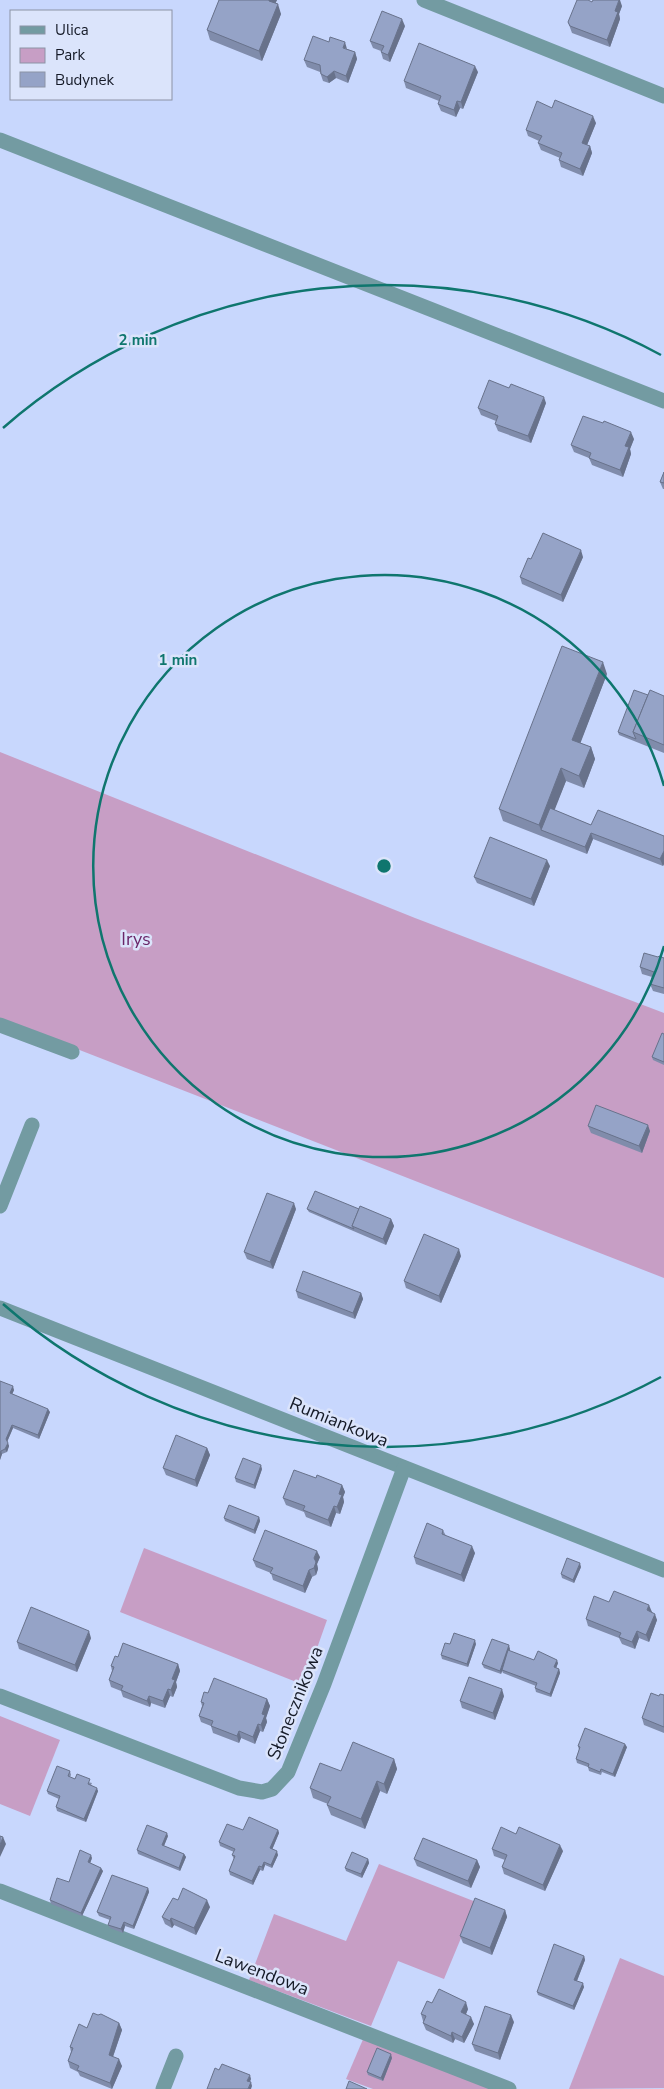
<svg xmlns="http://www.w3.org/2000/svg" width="664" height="2089" font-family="'Nunito Sans',sans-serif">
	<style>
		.green { fill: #c79ec5 }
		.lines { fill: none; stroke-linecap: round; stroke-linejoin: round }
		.minor { stroke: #739ba2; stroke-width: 15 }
		.wall { fill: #808cab }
		.shaded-wall { fill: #68728b }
		.building { fill: #95a3c7; stroke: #68728b }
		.ring { fill: none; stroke: #0f766e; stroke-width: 2.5 }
		.labels { text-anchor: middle; stroke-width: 5; stroke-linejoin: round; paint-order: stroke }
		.park-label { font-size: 18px; fill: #6a2669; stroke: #dbe4fb }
		.street-label { font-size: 18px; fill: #151a27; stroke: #dbe4fb }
		.centre { fill: #0f766e; stroke: #dbe4fb; stroke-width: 2.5 }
		.ring-label { font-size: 15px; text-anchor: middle; font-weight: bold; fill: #0f766e; stroke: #dbe4fb; stroke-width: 5; stroke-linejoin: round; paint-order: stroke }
	</style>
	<rect width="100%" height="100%" fill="#c8d7fd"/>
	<g class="green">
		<polygon points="0,752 415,918 664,1013 664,1278 0,1019"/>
		<polygon points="144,1548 327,1620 304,1685 120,1612"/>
		<polygon points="0,1716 60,1740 30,1816 0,1804"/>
		<polygon points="379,1864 476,1902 444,1979 398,1961 371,2026 249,1980 274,1914 346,1941"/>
		<polygon points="620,1958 664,1976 664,2088 569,2089"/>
		<polygon points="364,2037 492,2089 373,2089 346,2079"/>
	</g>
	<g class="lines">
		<g class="minor">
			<polyline points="424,0 664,96"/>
			<polyline points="0,140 664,401"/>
			<polyline points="0,1025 72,1052"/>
			<polyline points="0,1206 32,1125"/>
			<polyline points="0,1308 664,1570"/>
			<polyline points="0,1696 239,1788 262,1792 272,1789 288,1772 324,1684 404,1468"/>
			<path d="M0 1891C169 1958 340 2022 509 2089"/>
			<polyline points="163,2089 176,2056"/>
		</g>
	</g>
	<g class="wall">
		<polygon points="219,0 277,0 275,3 281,14 262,61 210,40 207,30"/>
		<polygon points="592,2 622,6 619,14 620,19 610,47 572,33 568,22"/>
		<polygon points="405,26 390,62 383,59 381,52 381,51 373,48 370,41"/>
		<polygon points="347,49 355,52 357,59 348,83 336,78 329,83 323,81 320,72 307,67 304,60"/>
		<polygon points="478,72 463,109 460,108 456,117 441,111 438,104 439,101 406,88 404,81"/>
		<polygon points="552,108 596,123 587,145 590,146 592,153 583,176 561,167 559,160 560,158 541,150 538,143 539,141 528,136 526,130"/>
		<polygon points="509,388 546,403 531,443 498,431 495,424 496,421 481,415 478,408"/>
		<polygon points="634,439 630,449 631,454 623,477 592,465 589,458 574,452 571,445"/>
		<polygon points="664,472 664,489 663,489 660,482"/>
		<polygon points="583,557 563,602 522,584 520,577 531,559"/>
		<polygon points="607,674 580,743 591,747 595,759 584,788 566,781 554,810 591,825 664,836 664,864 663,866 593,839 587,854 503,821 499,809"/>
		<polygon points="648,695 664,696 664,753 619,735 618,732"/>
		<polygon points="550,866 534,906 477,883 474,877"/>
		<polygon points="658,957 664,958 664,994 653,991 650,984 652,977 642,974 640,967"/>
		<polygon points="664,1034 664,1065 653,1060 652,1057"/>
		<polygon points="588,1126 650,1131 642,1153 591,1133"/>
		<polygon points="296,1209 273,1269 247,1259 244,1252"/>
		<polygon points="307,1209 359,1209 391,1219 394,1226 386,1245 309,1212"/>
		<polygon points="461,1256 441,1303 406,1288 404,1281"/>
		<polygon points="296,1291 361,1293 363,1299 355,1319 298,1298"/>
		<polygon points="0,1381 14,1390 12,1394 50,1412 39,1439 13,1428 7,1442 9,1446 7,1452 2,1454 0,1460"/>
		<polygon points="207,1448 210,1455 197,1487 166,1475 163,1468"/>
		<polygon points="262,1469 255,1489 236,1482 235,1478"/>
		<polygon points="316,1478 342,1485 345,1492 343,1497 344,1502 340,1514 336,1513 331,1527 306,1517 304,1512 286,1505 283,1498"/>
		<polygon points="259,1517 260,1521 255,1534 225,1521 224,1518"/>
		<polygon points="443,1530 446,1536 475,1553 464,1582 416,1564 414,1557"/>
		<polygon points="320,1557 317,1564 318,1569 316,1575 312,1577 305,1593 273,1580 271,1573 256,1567 253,1560"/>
		<polygon points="581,1567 574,1583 562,1578 561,1574"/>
		<polygon points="609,1602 652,1612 657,1620 649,1642 639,1638 635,1649 622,1644 619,1638 588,1626 586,1619"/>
		<polygon points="91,1638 77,1672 19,1649 17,1642"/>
		<polygon points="476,1644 468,1667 442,1659 441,1655"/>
		<polygon points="510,1649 509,1651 534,1660 558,1663 556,1668 559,1669 560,1673 551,1697 536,1692 535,1688 536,1686 503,1673 502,1671 501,1674 484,1668 482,1664"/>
		<polygon points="118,1657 178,1664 180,1671 176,1682 177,1687 173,1697 170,1696 165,1708 151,1703 150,1707 123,1697 121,1691 111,1687 109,1680 112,1671 111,1666"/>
		<polygon points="208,1693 267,1699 270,1706 266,1718 267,1722 263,1732 260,1731 255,1744 241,1738 239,1743 213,1733 211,1726 201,1722 199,1716 202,1706 201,1702"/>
		<polygon points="664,1695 664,1733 644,1725 642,1718 659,1696"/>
		<polygon points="504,1696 495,1720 462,1708 460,1701"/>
		<polygon points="578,1746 627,1747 615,1777 602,1772 601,1775 589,1771 588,1767 577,1763 576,1759 579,1750"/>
		<polygon points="394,1759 397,1769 387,1794 380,1791 365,1829 331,1815 327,1805 328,1804 313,1798 310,1788 341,1771"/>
		<polygon points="70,1771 71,1775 70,1777 75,1779 92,1783 91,1785 98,1791 86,1822 57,1811 56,1807 59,1799 48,1794 47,1791"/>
		<polygon points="243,1830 278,1830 279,1833 272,1850 278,1855 272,1868 265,1865 263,1871 260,1870 253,1885 230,1875 229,1871 234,1859 232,1855 234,1852 220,1846 219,1842"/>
		<polygon points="168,1836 164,1846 184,1854 186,1857 180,1871 138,1854 137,1850"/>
		<polygon points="492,1849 563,1851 545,1891 504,1874 502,1867 505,1860 494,1856"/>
		<polygon points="92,1858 90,1863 103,1871 82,1916 51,1904 50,1900 69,1882"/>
		<polygon points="368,1859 369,1863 362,1878 346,1871 345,1868"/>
		<polygon points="414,1859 477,1860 480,1867 471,1888 417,1866"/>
		<polygon points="148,1888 149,1892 134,1929 125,1926 123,1933 110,1928 108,1925 110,1920 99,1916 97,1912"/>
		<polygon points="178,1900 210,1907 196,1935 174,1925 172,1928 165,1924 162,1917"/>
		<polygon points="505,1910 507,1917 492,1955 463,1943 460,1936"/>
		<polygon points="584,1956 585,1960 577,1981 584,1987 574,2010 538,1995 537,1992"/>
		<polygon points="432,2003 468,2009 466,2014 474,2024 464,2043 455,2039 453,2043 426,2030 423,2023 424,2021 423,2021 421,2014"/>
		<polygon points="514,2022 500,2060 475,2051 472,2044"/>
		<polygon points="119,2023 122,2030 113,2057 122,2066 112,2089 80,2076 78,2072 70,2068 68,2061 71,2052 70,2047 87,2028"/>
		<polygon points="392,2058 383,2081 368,2075 367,2072"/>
	</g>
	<g class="shaded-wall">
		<polygon points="269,0 277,0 272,11 269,1"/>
		<polygon points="619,0 620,0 622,6 619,14 620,19 610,47 607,40 615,11"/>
		<polygon points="278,4 281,14 262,61 259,51"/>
		<polygon points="402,19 405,26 390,62 388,55"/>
		<polygon points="345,42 347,49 343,48"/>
		<polygon points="355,52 357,59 348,83 346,76"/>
		<polygon points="475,66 478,72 463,109 461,102"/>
		<polygon points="334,71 336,78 329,83 327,77"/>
		<polygon points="457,101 460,108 456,117 454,110"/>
		<polygon points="593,116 596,123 585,150 582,143"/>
		<polygon points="590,146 592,153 583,176 580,169"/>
		<polygon points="544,397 546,403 531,443 528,436"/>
		<polygon points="631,432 634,439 630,449 631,454 623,477 620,470 625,446"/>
		<polygon points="581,550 583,557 563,602 561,595"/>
		<polygon points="603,662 607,674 577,752 572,740"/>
		<polygon points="591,747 595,759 584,788 579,776"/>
		<polygon points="561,768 566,781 546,832 541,830 539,825"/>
		<polygon points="591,833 593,839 587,854 585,847"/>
		<polygon points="664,851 664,864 663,866 660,859"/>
		<polygon points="547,860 550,866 534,906 531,899"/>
		<polygon points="648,1125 650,1131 642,1153 639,1146"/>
		<polygon points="294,1203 296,1209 273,1269 270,1262"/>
		<polygon points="391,1219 394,1226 386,1245 383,1239"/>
		<polygon points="459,1249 461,1256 441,1303 439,1296"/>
		<polygon points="361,1293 363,1299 355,1319 353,1313"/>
		<polygon points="13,1386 14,1390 11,1397 10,1393"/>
		<polygon points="48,1409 50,1412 39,1439 38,1435"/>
		<polygon points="12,1425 13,1428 7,1442 6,1439"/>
		<polygon points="8,1443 9,1446 7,1452 5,1449"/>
		<polygon points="207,1448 210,1455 197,1487 195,1480"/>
		<polygon points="1,1451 2,1454 0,1460 0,1453"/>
		<polygon points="261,1465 262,1469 255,1489 254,1485"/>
		<polygon points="342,1485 345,1492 343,1497 344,1502 340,1514 337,1507 339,1494"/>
		<polygon points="334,1506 336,1513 331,1527 328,1520"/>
		<polygon points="259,1517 260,1521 255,1534 254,1530"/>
		<polygon points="472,1546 475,1553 464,1582 461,1575"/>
		<polygon points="317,1551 320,1557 317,1564 318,1569 316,1575 314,1568 314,1558"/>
		<polygon points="580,1563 581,1567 574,1583 573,1580"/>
		<polygon points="309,1570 312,1577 305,1593 303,1586"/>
		<polygon points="649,1605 652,1612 650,1617 647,1610"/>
		<polygon points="655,1614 657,1620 649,1642 646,1635"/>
		<polygon points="89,1631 91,1638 77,1672 75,1665"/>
		<polygon points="637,1631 639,1638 635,1649 632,1642"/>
		<polygon points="475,1640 476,1644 468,1667 467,1664"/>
		<polygon points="509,1645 510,1649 503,1670 502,1670 502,1671 501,1674 500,1671"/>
		<polygon points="557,1660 558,1663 555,1671 554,1667"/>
		<polygon points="178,1664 180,1671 176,1682 177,1687 173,1697 171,1690 172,1679"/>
		<polygon points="559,1669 560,1673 551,1697 550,1694"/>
		<polygon points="168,1689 170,1696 165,1708 163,1701"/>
		<polygon points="502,1689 504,1696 495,1720 493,1713"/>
		<polygon points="149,1696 151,1703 150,1707 147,1701"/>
		<polygon points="267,1699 270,1706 266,1718 267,1722 263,1732 261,1725 262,1714"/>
		<polygon points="258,1724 260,1731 255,1744 253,1737"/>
		<polygon points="239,1731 241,1738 239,1743 237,1736"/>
		<polygon points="625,1744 627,1747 615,1777 613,1774"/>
		<polygon points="394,1759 397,1769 387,1794 384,1784"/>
		<polygon points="377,1781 380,1791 365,1829 361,1819"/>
		<polygon points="97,1788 98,1791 86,1822 84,1819"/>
		<polygon points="278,1830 279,1833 271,1852 270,1848"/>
		<polygon points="167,1833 168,1836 163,1848 162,1845"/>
		<polygon points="3,1837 6,1844 0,1857 0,1845"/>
		<polygon points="560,1845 563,1851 545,1891 543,1885"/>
		<polygon points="277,1851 278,1855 272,1868 271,1865"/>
		<polygon points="184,1854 186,1857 180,1871 179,1868"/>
		<polygon points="91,1855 92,1858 89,1866 88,1862"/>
		<polygon points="368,1859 369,1863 362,1878 361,1874"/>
		<polygon points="477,1860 480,1867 471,1888 468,1881"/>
		<polygon points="264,1862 265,1865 263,1871 262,1867"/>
		<polygon points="259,1866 260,1870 253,1885 252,1881"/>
		<polygon points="101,1868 103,1871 82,1916 81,1913"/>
		<polygon points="148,1888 149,1892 134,1929 133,1926"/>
		<polygon points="207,1900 210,1907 196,1935 194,1928"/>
		<polygon points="505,1910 507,1917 492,1955 490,1948"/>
		<polygon points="171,1918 174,1925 172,1928 170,1921"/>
		<polygon points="124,1922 125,1926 123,1933 121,1929"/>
		<polygon points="584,1956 585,1960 576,1983 574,1980"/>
		<polygon points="583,1983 584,1987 574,2010 573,2006"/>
		<polygon points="466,2002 468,2009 464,2019 461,2012"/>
		<polygon points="511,2015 514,2022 500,2060 498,2053"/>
		<polygon points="471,2017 474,2024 464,2043 462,2037"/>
		<polygon points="119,2023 122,2030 111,2062 109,2055"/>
		<polygon points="452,2032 455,2039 453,2043 451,2036"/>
		<polygon points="391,2054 392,2058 383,2081 381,2078"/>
		<polygon points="119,2059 122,2066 112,2089 110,2083"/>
		<polygon points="250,2075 251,2079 249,2085 247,2081"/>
		<polygon points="251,2082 252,2086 251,2089 248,2089"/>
	</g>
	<g class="building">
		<polygon points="219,0 269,0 269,1 278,4 259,51 207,30"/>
		<polygon points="577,0 588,0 592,2 593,0 619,0 615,11 618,12 607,40 570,26 568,22"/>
		<polygon points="382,11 402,19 388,55 381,52 384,46 370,41"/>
		<polygon points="313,36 329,42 330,37 345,42 343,48 355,52 346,76 334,71 327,77 321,74 320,65 304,60"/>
		<polygon points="419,43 475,66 461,102 457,101 454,110 438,104 441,96 404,81"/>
		<polygon points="555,100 593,116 582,143 590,146 580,169 559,160 562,153 538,143 542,136 526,130 537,101 552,108"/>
		<polygon points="489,380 509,388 511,384 544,397 528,436 495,424 498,416 478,408"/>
		<polygon points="583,416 603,423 604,421 631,432 625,446 629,447 620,470 589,458 591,453 571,445"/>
		<polygon points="664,472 664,483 660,482"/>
		<polygon points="543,533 581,550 561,595 520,577 528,558 531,559"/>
		<polygon points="562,646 603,662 572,740 591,747 579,776 561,768 539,825 499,809"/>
		<polygon points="634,690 648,695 633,732 636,739 618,732"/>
		<polygon points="650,690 664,696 664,745 633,732"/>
		<polygon points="550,808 591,825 598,810 664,836 664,851 660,859 591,833 585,847 541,830"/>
		<polygon points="490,837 547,860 531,899 474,877"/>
		<polygon points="644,953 658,957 659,956 664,958 664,988 650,984 654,972 640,967"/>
		<polygon points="662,1033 664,1034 664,1062 652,1057"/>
		<polygon points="596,1105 648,1125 639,1146 588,1126"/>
		<polygon points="315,1191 359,1209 352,1226 354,1229 307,1209"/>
		<polygon points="267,1193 294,1203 270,1262 244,1252"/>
		<polygon points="360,1206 391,1219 383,1239 352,1226"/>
		<polygon points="424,1234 459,1249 439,1296 404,1281"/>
		<polygon points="303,1271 361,1293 353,1313 296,1291"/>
		<polygon points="0,1381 13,1386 10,1393 48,1409 38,1435 12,1425 6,1439 8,1443 5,1449 1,1451 0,1453"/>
		<polygon points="176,1435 207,1448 195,1480 163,1468"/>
		<polygon points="243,1458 261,1465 254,1485 235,1478"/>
		<polygon points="294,1470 316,1478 317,1475 342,1485 339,1494 342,1495 337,1507 334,1506 328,1520 303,1510 305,1506 283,1498"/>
		<polygon points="229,1505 259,1517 254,1530 224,1518"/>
		<polygon points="427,1523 443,1530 442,1534 472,1546 461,1575 414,1557"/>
		<polygon points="265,1530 317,1551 314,1558 316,1562 314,1568 309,1570 303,1586 270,1573 273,1568 253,1560"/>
		<polygon points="567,1558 580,1563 573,1580 561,1574"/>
		<polygon points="614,1591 649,1605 647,1610 655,1614 646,1635 637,1631 632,1642 619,1637 621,1633 586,1619 594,1596 609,1602"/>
		<polygon points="31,1607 89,1631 75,1665 17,1642"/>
		<polygon points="454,1633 475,1640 467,1664 441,1655 445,1643 450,1644"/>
		<polygon points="492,1639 509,1645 500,1671 482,1664"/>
		<polygon points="123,1643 178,1664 172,1679 175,1680 171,1690 168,1689 163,1701 149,1696 147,1701 121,1690 123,1686 109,1680 114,1667 111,1666 115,1656 118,1657"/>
		<polygon points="508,1650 534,1660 538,1651 557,1660 554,1667 559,1669 550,1694 535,1688 537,1683 502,1670"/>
		<polygon points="469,1677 502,1689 493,1713 460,1701"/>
		<polygon points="214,1678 267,1699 262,1714 265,1715 261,1725 258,1724 253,1737 239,1731 237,1736 211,1726 213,1721 199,1716 204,1703 201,1702 204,1692 208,1693"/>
		<polygon points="651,1693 659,1696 660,1694 664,1695 664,1727 642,1718"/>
		<polygon points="585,1728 625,1744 613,1774 601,1769 600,1772 588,1767 589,1764 576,1759 580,1747 578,1746"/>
		<polygon points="353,1742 394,1759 384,1784 377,1781 361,1819 327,1805 331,1797 310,1788 320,1763 341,1771"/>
		<polygon points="57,1766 70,1771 68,1776 75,1779 77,1774 90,1779 88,1784 97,1788 84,1819 56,1807 60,1796 47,1791"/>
		<polygon points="249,1817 278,1830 270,1848 277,1851 271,1865 264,1862 262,1867 259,1866 252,1881 229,1871 235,1856 232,1855 235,1849 219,1842 227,1824 243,1830"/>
		<polygon points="147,1825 167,1833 162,1845 184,1854 179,1868 137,1850"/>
		<polygon points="501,1827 516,1834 519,1827 560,1845 543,1885 502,1867 507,1855 492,1849"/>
		<polygon points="0,1836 3,1837 0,1845"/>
		<polygon points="423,1838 477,1860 468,1881 414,1859"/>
		<polygon points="80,1850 91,1855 88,1862 101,1868 81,1913 50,1900 57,1878 69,1882"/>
		<polygon points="352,1852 368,1859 361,1874 345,1868"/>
		<polygon points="112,1875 148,1888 133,1926 124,1922 121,1929 108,1925 111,1917 97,1912"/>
		<polygon points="183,1888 207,1900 194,1928 171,1918 170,1921 162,1917 173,1898 178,1900"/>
		<polygon points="475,1898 505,1910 490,1948 460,1936"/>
		<polygon points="554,1944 584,1956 574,1980 583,1983 573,2006 537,1992"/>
		<polygon points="439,1989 466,2002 461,2012 471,2017 462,2037 452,2032 451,2036 423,2023 426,2016 421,2014 427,2001 432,2003"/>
		<polygon points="485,2006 511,2015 498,2053 472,2044"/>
		<polygon points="93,2013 98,2015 101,2014 119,2023 109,2055 119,2059 110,2083 77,2070 79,2066 68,2061 73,2048 70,2047 79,2024 87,2028"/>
		<polygon points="377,2048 391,2054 381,2078 367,2072"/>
		<polygon points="222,2064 250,2075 247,2081 251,2082 248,2089 207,2089 215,2068 219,2070"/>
		<polygon points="349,2081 367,2089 346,2089"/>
	</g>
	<g class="ring">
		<path d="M664 946A291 291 0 1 1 664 786"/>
		<path d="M661 1377A581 581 0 0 1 3 1304M3 428A581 581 0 0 1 661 355"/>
	</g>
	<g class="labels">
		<g class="park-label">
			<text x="136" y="945">Irys</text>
		</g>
		<g class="street-label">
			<text transform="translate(339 1422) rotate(22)" y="6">Rumiankowa</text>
			<text transform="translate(295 1703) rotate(-68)" y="6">Słonecznikowa</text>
			<text transform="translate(262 1972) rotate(21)" y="6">Lawendowa</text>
		</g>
	</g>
	<circle cx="384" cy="866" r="8" class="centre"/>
	<g class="ring-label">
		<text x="138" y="345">2 min</text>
		<text x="178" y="665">1 min</text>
	</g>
	<rect x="10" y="10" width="162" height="90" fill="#dbe4fb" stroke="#8c93a6"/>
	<rect x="20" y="26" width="25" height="8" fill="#739ba2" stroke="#8c93a6"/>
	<text x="55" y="35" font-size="15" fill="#151a27">Ulica</text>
	<rect x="20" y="48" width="25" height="15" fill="#c79ec5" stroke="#8c93a6"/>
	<text x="55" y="60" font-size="15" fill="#151a27">Park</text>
	<rect x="20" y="72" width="25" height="15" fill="#95a3c7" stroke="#8c93a6"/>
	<text x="55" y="85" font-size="15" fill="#151a27">Budynek</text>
</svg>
